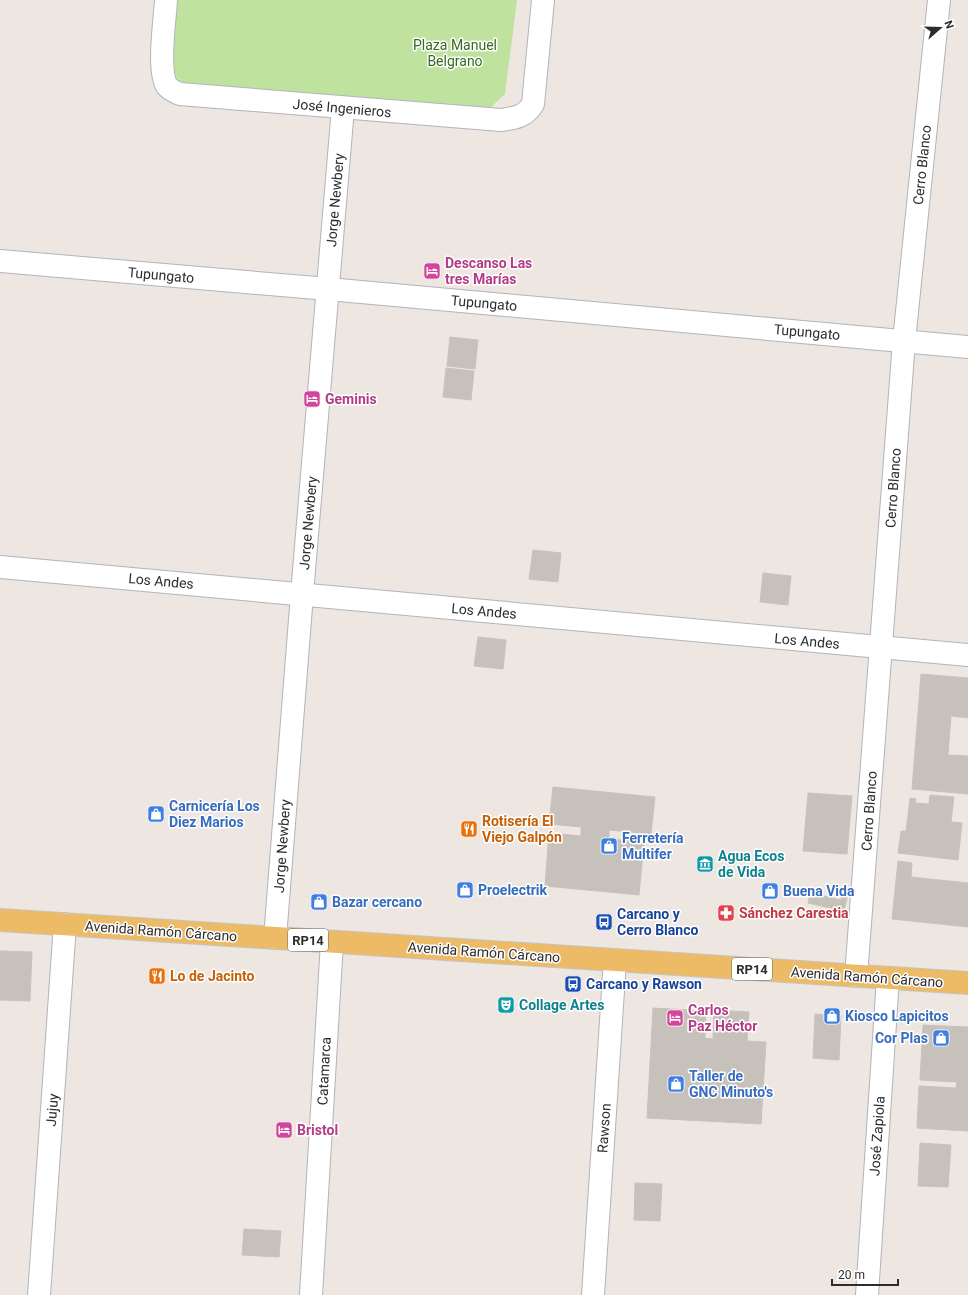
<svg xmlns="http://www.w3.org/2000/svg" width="968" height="1295" font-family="Roboto,sans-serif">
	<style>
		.green { fill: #bfe29f }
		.building { fill: #c7c1bb; stroke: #cac2ba }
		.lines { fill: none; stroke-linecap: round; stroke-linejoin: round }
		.minor-casing { stroke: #b0b4bd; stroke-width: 24 }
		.primary-casing { stroke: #c4c4c4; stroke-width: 24 }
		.minor { stroke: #fff; stroke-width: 22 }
		.primary { stroke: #edbb66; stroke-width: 22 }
		.labels { text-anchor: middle; stroke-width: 3; stroke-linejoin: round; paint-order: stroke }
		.shield { fill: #fff; stroke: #6c6c6c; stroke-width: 1 }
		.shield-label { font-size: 13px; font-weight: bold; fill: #2d2d2d }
		.park-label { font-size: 14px; fill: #386a1d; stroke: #fff }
		.street-label { font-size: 14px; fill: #2d2d2d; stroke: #fff }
		.hotel-label { font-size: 14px; font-weight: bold; fill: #b23c85; stroke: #fff; text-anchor: start }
		.shop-label { font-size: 14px; font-weight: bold; fill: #366cbe; stroke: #fff; text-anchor: start }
		.food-label { font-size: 14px; font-weight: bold; fill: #c56008; stroke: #fff; text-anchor: start }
		.culture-label { font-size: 14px; font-weight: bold; fill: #0d838f; stroke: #fff; text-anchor: start }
		.health-label { font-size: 14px; font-weight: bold; fill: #be3a42; stroke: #fff; text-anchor: start }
		.transit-label { font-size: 14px; font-weight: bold; fill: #164399; stroke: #fff; text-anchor: start }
	</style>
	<rect width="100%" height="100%" fill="#eee6e0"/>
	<polygon class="green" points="174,0 517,0 505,94 489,109 182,84 168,66"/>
	<g class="building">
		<polygon points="450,337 478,340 475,369 447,366"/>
		<polygon points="446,368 474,371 471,400 443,397"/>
		<polygon points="533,550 561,553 558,582 529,579"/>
		<polygon points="763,573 791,576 788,605 760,602"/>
		<polygon points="478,637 506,640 503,669 474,666"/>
		<polygon points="921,674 968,678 968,718 951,716 948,755 968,756 968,794 912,789"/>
		<polygon points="553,787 655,797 651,834 609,830 609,839 644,842 639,895 545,886 549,833 581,836 581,827 549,824"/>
		<polygon points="808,793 852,796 847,854 803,851"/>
		<polygon points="930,795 954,797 951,822 962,823 958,860 898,853 901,831 906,831 910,798 916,799 915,803 929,804"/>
		<polygon points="898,861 912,863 911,877 968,883 968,927 892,919"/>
		<polygon points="810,893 841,900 842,893 848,894 844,911 808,903"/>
		<polygon points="0,951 32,952 30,1001 0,1000"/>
		<polygon points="653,1008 706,1011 705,1038 713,1039 714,1010 749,1012 747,1041 766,1042 761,1124 647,1118"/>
		<polygon points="815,1014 841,1016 839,1060 813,1058"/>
		<polygon points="923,1025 968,1027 968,1131 917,1128 919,1086 956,1088 957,1082 920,1080"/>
		<polygon points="920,1143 951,1145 948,1187 918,1186"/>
		<polygon points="635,1183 662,1184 660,1221 634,1220"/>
		<polygon points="244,1229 281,1231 279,1257 242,1255"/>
	</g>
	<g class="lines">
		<defs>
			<g id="minor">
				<path d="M166 0C165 20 157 70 167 86 170 90 176 92 180 94L501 120C515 118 525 117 533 104L543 0"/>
				<polyline points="0,261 328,289 968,347"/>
				<polyline points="0,567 968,655"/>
				<polyline points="275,938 302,594 343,108"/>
				<polyline points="856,976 904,341 939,0"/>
				<polyline points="39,1295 65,924"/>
				<polyline points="311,1295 332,942"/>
				<polyline points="593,1295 615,960"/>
				<polyline points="867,1295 888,978"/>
			</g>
			<polyline id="primary" points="0,920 968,983"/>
		</defs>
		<use href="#minor" class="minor-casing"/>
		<use href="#primary" class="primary-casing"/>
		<use href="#minor" class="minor"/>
		<use href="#primary" class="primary"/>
	</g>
	<defs>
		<symbol id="hotel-square" viewBox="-11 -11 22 22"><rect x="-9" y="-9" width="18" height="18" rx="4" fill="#d1479c" stroke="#fff"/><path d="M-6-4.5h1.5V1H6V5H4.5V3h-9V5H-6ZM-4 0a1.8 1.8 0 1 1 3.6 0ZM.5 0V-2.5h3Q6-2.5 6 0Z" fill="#fff"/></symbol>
		<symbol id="shop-square" viewBox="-11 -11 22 22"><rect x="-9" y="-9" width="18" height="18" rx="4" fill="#3f7fe0" stroke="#fff"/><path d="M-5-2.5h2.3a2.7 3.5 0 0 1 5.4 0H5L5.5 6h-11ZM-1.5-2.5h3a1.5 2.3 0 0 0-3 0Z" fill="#fff"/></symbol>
		<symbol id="restaurant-square" viewBox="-11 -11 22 22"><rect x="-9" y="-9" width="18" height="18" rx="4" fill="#e8710a" stroke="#fff"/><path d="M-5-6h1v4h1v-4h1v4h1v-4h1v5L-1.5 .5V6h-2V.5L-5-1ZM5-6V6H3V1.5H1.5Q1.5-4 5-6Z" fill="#fff"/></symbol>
		<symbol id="museum-square" viewBox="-11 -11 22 22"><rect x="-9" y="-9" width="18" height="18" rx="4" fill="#0f9aa8" stroke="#fff"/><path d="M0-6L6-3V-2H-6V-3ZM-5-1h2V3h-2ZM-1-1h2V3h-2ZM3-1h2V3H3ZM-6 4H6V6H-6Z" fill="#fff"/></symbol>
		<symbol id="pharmacy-square" viewBox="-11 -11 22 22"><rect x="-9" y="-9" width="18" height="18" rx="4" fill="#e0444e" stroke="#fff"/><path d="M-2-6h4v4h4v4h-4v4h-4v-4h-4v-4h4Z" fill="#fff"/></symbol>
		<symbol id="bus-square" viewBox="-11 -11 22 22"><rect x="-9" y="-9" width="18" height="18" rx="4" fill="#1a4fb4" stroke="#fff"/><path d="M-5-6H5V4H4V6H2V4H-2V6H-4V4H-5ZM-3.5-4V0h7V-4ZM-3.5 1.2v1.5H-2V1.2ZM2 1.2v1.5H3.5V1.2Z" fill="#fff"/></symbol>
		<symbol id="theatre-square" viewBox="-11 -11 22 22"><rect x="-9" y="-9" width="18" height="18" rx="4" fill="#0f9aa8" stroke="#fff"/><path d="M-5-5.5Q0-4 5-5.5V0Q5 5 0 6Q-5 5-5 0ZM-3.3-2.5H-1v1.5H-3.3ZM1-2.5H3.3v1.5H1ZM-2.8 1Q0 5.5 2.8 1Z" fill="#fff"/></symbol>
	</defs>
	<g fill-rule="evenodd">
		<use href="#hotel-square" x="422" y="261" width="20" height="20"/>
		<use href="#hotel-square" x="302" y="389" width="20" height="20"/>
		<use href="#shop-square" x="146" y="804" width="20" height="20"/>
		<use href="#restaurant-square" x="459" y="819" width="20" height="20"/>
		<use href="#shop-square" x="599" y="836" width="20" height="20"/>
		<use href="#museum-square" x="695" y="854" width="20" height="20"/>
		<use href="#shop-square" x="455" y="880" width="20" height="20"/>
		<use href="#shop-square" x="760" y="881" width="20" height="20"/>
		<use href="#shop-square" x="309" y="892" width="20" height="20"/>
		<use href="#pharmacy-square" x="716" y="903" width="20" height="20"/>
		<use href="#bus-square" x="594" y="912" width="20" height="20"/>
		<use href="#restaurant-square" x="147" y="966" width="20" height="20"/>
		<use href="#bus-square" x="563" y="974" width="20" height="20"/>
		<use href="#theatre-square" x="496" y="995" width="20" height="20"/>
		<use href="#shop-square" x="822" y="1006" width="20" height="20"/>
		<use href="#hotel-square" x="665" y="1008" width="20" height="20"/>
		<use href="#shop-square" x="931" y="1028" width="20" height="20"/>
		<use href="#shop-square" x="666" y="1074" width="20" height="20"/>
		<use href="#hotel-square" x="274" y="1120" width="20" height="20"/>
	</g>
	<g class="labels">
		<g class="shield">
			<rect x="288" y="929" width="40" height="22" rx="3"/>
			<rect x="732" y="958" width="40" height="22" rx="3"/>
		</g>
		<g class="shield-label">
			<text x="308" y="945">RP14</text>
			<text x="752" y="974">RP14</text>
		</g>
		<g class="park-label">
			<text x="455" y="50">Plaza Manuel<tspan x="455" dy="16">Belgrano</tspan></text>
		</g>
		<g class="street-label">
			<text transform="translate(342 108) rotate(5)" y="5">José Ingenieros</text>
			<text transform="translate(922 165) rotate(-84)" y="5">Cerro Blanco</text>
			<text transform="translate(335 200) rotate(-85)" y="5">Jorge Newbery</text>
			<text transform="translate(161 275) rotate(5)" y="5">Tupungato</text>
			<text transform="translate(484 303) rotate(5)" y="5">Tupungato</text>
			<text transform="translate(807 332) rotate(5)" y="5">Tupungato</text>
			<text transform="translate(893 488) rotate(-86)" y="5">Cerro Blanco</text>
			<text transform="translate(308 523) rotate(-85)" y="5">Jorge Newbery</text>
			<text transform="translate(161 581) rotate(5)" y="5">Los Andes</text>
			<text transform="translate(484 611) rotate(5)" y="5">Los Andes</text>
			<text transform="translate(807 641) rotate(5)" y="5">Los Andes</text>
			<text transform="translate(869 811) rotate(-86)" y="5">Cerro Blanco</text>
			<text transform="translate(282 846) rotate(-86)" y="5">Jorge Newbery</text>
			<text transform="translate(161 931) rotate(4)" y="5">Avenida Ramón Cárcano</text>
			<text transform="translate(484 952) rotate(4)" y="5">Avenida Ramón Cárcano</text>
			<text transform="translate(867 977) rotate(4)" y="5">Avenida Ramón Cárcano</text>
			<text transform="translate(324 1071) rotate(-87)" y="5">Catamarca</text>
			<text transform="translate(52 1110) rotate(-86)" y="5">Jujuy</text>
			<text transform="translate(604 1128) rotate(-86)" y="5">Rawson</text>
			<text transform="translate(877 1136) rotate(-86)" y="5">José Zapiola</text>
		</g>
		<g class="hotel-label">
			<text x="445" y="268">Descanso Las<tspan x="445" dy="16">tres Marías</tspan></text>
			<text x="325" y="404">Geminis</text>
			<text x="688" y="1015">Carlos<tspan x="688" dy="16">Paz Héctor</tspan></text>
			<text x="297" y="1135">Bristol</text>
		</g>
		<g class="shop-label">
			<text x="169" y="811">Carnicería Los<tspan x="169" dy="16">Diez Marios</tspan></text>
			<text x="622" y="843">Ferretería<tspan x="622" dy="16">Multifer</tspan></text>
			<text x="478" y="895">Proelectrik</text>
			<text x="783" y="896">Buena Vida</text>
			<text x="332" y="907">Bazar cercano</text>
			<text x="845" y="1021">Kiosco Lapicitos</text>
			<text x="928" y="1043" text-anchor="end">Cor Plas</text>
			<text x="689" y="1081">Taller de<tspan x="689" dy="16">GNC Minuto's</tspan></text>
		</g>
		<g class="food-label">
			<text x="482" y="826">Rotisería El<tspan x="482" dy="16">Viejo Galpón</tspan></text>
			<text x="170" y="981">Lo de Jacinto</text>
		</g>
		<g class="culture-label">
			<text x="718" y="861">Agua Ecos<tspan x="718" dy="16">de Vida</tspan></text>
			<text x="519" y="1010">Collage Artes</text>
		</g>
		<g class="health-label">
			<text x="739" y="918">Sánchez Carestia</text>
		</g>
		<g class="transit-label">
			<text x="617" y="919">Carcano y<tspan x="617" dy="16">Cerro Blanco</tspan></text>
			<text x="586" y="989">Carcano y Rawson</text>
		</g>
	</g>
	<g transform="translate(940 28) rotate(70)" stroke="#ffffff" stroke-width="3" paint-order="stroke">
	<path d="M0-3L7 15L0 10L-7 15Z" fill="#2d2d2d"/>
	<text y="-6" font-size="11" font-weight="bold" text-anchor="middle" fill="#2d2d2d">N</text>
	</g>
	<path d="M832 1279v6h66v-6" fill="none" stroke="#2d2d2d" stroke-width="2"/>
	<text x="838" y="1279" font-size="12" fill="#2d2d2d" stroke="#ffffff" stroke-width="3" paint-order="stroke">20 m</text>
</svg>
